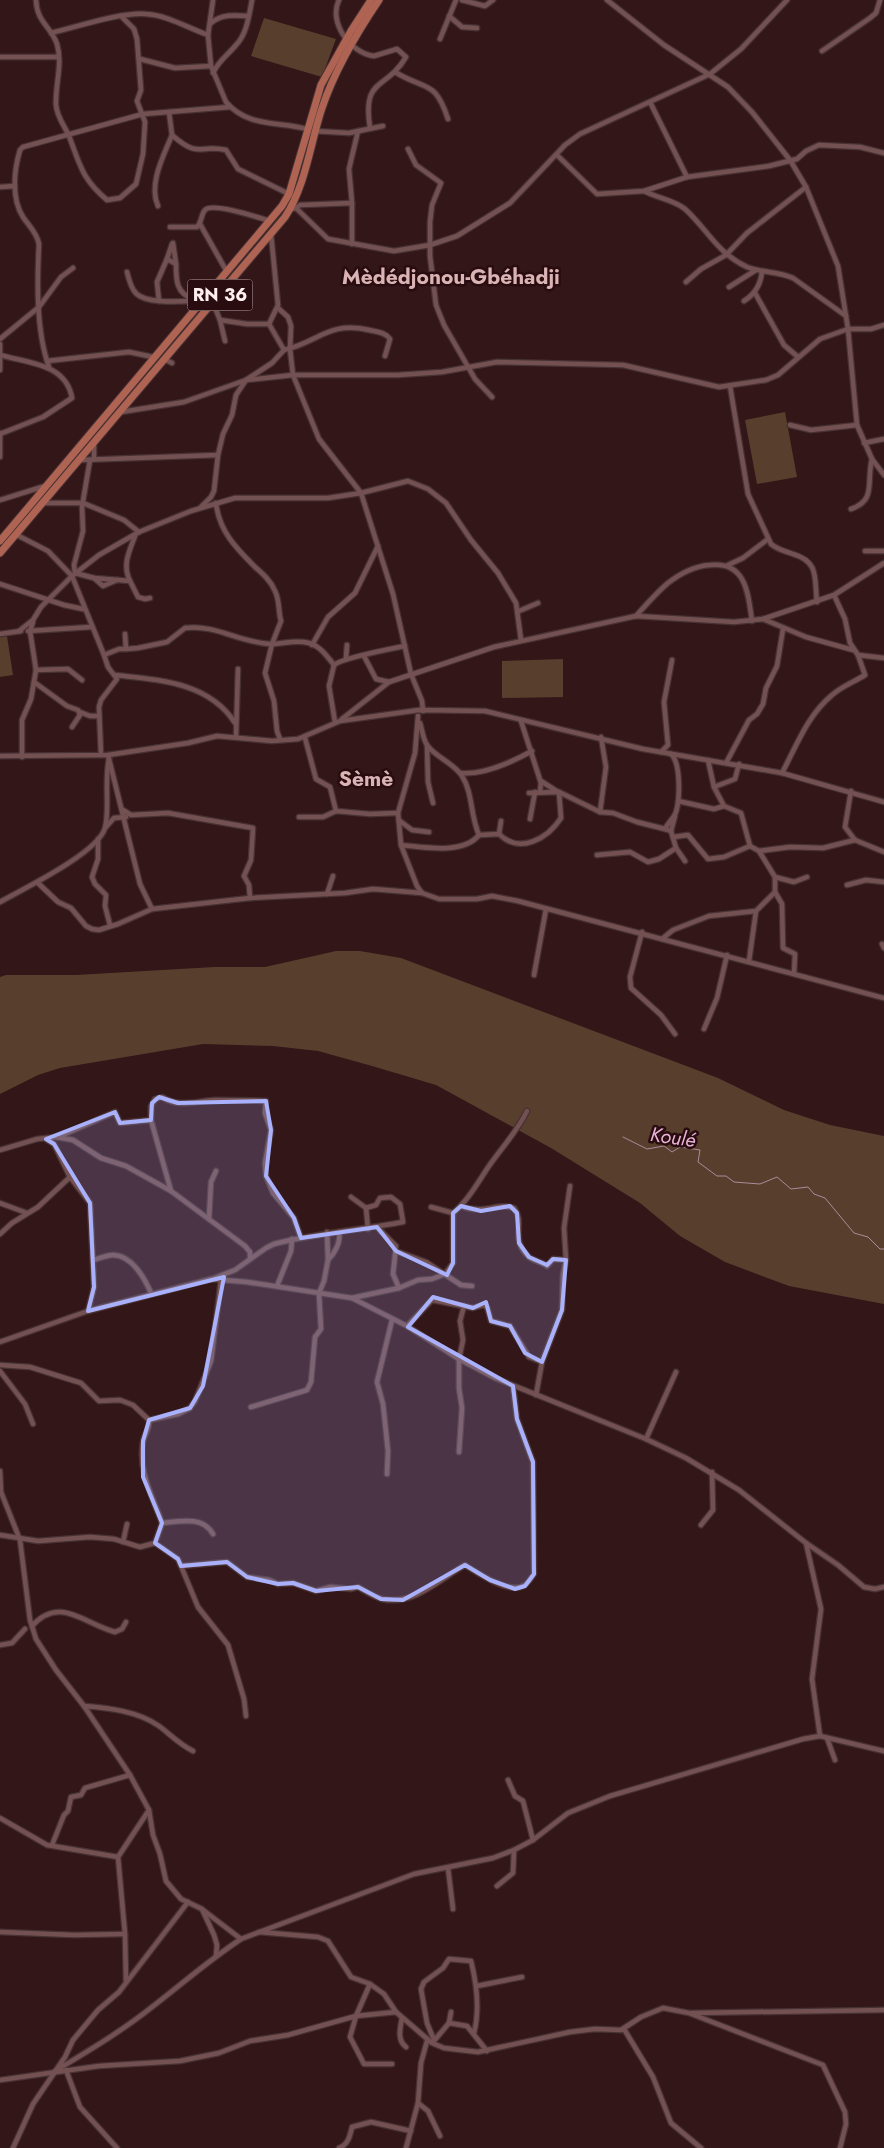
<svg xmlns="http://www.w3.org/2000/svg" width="884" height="2148" font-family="Jost,sans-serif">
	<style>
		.green { fill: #583e2c }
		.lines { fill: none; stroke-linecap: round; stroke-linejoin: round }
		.stream { stroke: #a88d9c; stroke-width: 1 }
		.minor-casing { stroke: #473133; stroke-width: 7 }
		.primary-casing { stroke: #473133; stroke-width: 9 }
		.minor { stroke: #735152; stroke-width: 4.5 }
		.primary { stroke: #ae6353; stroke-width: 7 }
		.marked { fill: #a9b0fc; fill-opacity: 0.2; stroke: #a9b0fc; stroke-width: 4; stroke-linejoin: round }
		.labels { text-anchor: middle; stroke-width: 5; stroke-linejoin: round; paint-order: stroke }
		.shield { fill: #280c0f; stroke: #beaaab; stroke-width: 1 }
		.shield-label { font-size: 18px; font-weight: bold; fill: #fee }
		.water-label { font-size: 20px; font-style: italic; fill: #e8b2d7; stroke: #280c0f }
		.quarter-label { font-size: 21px; font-weight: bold; fill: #dab3b4; stroke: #280c0f }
	</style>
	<rect width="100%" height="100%" fill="#321618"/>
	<g class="green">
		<polygon points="264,18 336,39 322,77 251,56"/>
		<polygon points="785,412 797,477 757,484 745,420"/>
		<polygon points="7,636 13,675 0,677 0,637"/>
		<polygon points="563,659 563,697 502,698 502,661"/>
		<polygon points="336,951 360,951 401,958 718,1078 784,1110 830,1125 884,1136 884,1304 789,1286 725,1262 680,1236 640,1203 551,1148 436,1085 372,1066 318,1051 273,1046 203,1044 60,1068 38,1075 0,1094 0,977 6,975 76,975 214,967 265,967"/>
	</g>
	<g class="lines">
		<polyline class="stream" points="623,1137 647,1149 664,1146 672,1152 680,1147 700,1150 698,1162 717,1176 726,1176 734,1182 760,1184 777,1177 791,1189 808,1187 814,1194 825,1198 854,1233 868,1237 880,1249 884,1249"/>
		<defs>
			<g id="minor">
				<path d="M36 0C37 23 51 26 57 44 63 64 55 85 56 105 57 117 64 125 69 136 80 165 82 179 107 200L120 198 136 184 143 154 145 122 137 101 141 90 137 39 134 29 122 17"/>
				<path d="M213 0 208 35 211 66 226 102C248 128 279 121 307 129"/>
				<path d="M339 0C328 22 350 53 374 56L397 49 406 57C386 91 362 76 370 128"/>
				<polyline points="462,0 485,6 493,0"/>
				<polyline points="607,0 664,45 728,87 752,112 790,160 806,187 838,266 848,329 857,425 872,459 884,475"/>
				<polyline points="449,16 462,27 477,28"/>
				<path d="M211 23C221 14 235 15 248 16"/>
				<path d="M51 33C77 27 120 12 146 14 167 15 188 28 208 35"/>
				<polyline points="440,39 456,0"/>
				<polyline points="822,51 870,18 876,13 880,0"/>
				<polyline points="0,57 58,57"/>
				<polyline points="140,59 175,68 211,66"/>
				<path d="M395 72C426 91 435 79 448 119"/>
				<path d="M213 73C219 60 228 55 236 45 247 34 249 15 252 0"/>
				<polyline points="650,102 687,177"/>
				<path d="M169 112 172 135C199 159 199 144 226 150L238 169 289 194"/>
				<polyline points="314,131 349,133 383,126"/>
				<polyline points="408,149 416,165 441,183 432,205 430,222 430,256 436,305 444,325 475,379 492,397"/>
				<polyline points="557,155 597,194 644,191 687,177 769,166 797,159 806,151 819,145 860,147 884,153"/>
				<polyline points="0,187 15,186"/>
				<path d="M644 191C657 198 674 200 685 209 708 230 717 253 747 267 762 273 778 271 793 278L846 316"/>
				<polyline points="352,203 349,169 358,131"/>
				<path d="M158 206C148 184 164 155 172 135"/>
				<polyline points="296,208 300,205 352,203 352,244"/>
				<polyline points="291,209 296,208 328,239 394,251 430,245 457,236 510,203 565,145 580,134 710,74 741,49 787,0"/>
				<polyline points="200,224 227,272"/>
				<path d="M170 227H197C202 222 201 214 205 210 212 202 260 218 270 221"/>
				<polyline points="173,243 176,264"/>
				<polyline points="167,259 172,244"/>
				<path d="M127 272C132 293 136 299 159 301 172 302 182 302 195 300"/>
				<polyline points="686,282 701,269 726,255 747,233 806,187"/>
				<polyline points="729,287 756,270"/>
				<polyline points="755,293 784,345 798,357"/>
				<path d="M159 301 157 282 167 259 176 264C176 280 176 294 194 299"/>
				<path d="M744 301C755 294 761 285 762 271"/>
				<polyline points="213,303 220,320 247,324 269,324 278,305 271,234"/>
				<polyline points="278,308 288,317 291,326 290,349 293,375 319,439 361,493 393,594 411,674 422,701 423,711"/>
				<polyline points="220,320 225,341"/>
				<path d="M269 324 284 350C319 342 328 321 369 330 377 332 385 332 390 339L385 356"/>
				<polyline points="0,339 39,307 61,277 73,268"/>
				<polyline points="0,344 0,370"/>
				<path d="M0 355C27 363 66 363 72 398L43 417 0 434"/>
				<polyline points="164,359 172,363"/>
				<polyline points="47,361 129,352 153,357"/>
				<path d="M49 367C36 331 37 282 39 244 37 233 29 226 23 217 11 198 14 170 20 150L23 147 143 114 230 107"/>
				<path d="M730 386 748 494 771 544C778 550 785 551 793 554 820 562 814 579 817 602"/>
				<polyline points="121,412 184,402 246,380 293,375 398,375 442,372 497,362 623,365 719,387 766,380 778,375 820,339 848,329 871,329 884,325"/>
				<polyline points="790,425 811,430 857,425"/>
				<polyline points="0,433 0,457"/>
				<polyline points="864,443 884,439"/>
				<polyline points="94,459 94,443"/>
				<polyline points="80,460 218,455"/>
				<polyline points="90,460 82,507 83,531 74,565 75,573 94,578 130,581 138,597 145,599 150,598"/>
				<polyline points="0,500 45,486"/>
				<polyline points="43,503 83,503 124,520 139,532"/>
				<path d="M216 503C219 531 236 548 255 567 263 574 271 581 275 591 280 601 278 611 281 621L272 644 265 673 274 701 277 731 280 739"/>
				<polyline points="201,507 211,497 214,491 218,455 223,434 232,415 236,395 246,380 272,363 284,350"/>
				<path d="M851 509C877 500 866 482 872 459"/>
				<polyline points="15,534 48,551 72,576 104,655 119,649 126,649 125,634"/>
				<polyline points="865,551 884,551"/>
				<polyline points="728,565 743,558 768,539"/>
				<polyline points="94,578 103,586 117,580"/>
				<path d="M130 581C122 565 129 552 135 536"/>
				<polyline points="0,584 64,605 83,609"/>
				<polyline points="519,611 538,603"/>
				<path d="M636 616C646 605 656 593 668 583 681 573 694 566 710 565 746 561 748 593 752 621"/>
				<polyline points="763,619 806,637 853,650"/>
				<polyline points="19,631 33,620 41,607 72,576 99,555 139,532 191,511 235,498 328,498 361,493 408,481 428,489 446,503 471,540 498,573 516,603 521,640"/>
				<polyline points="28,631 91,627"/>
				<polyline points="0,634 21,631"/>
				<polyline points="312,645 328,617 355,593 378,546"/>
				<path d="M126 649 138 648 167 642 185 628C216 624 240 643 271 644 284 644 295 639 309 643 320 646 327 656 334 665"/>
				<polyline points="858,655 884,658"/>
				<polyline points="364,656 376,679 389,682"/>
				<polyline points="346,658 347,645"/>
				<polyline points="36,670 68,669 82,680"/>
				<path d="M115 675C159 680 209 682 235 723"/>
				<polyline points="34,682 67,706 78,710 80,715 72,727"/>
				<polyline points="80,712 90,716 98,716"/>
				<polyline points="418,716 415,753 398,813 401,845 417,886 422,893 439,899 477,899 492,896 518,901 884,998"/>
				<polyline points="342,719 389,682 494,647 636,616 734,622 763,619 834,595 884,563"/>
				<polyline points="521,721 541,783 540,791"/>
				<path d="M335 722 329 686 334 665C342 658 390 649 405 646"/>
				<path d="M420 723C422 729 423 739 427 745 435 757 454 763 462 776 473 793 470 815 479 835L499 834C520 855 548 838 561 818L559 792"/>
				<polyline points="236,736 238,669"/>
				<polyline points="305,738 316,779 330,787 336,811"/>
				<polyline points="427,745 428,782 433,803"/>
				<polyline points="661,752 668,745 664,702 672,660"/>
				<path d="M671 754C681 763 680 799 676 812 674 818 668 823 665 829L671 831 676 848 685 861"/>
				<polyline points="101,755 99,707 101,700 117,679 108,667 104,655"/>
				<polyline points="108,755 140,884 152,909 250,898 345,893 373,889 422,893"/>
				<polyline points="0,756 108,755 188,743 217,736 272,741 298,739 340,721 419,710 485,711 643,749 782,773 884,802"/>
				<polyline points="22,757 22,720 31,699 36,670 30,631 33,622"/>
				<polyline points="708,760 714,787 724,806 741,813 750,846 759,851 790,847 823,848 855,840"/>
				<polyline points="726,763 749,720 757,714 763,704 766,688 777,666 783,629"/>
				<path d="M461 773C484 775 512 762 532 751"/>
				<path d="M782 773C797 745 807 716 832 695 842 686 854 682 865 675L858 655 850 643 845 619 834 595"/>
				<polyline points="541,781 558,792"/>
				<polyline points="714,787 735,779 739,764"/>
				<polyline points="851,791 845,827 855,840 884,852"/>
				<polyline points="529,793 559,792 600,812 613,813 637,822 665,829"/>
				<polyline points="678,801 714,809 724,806"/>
				<polyline points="123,810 131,815 168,813 253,828 251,860 244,876 249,885 250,898"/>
				<polyline points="600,812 606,767 601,737"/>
				<polyline points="299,817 323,817 336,811 370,814 398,813"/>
				<polyline points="530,819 535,792"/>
				<polyline points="400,821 412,830 429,832"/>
				<polyline points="106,827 114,818 126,817"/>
				<polyline points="671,831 675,816"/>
				<polyline points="499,834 501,821"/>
				<polyline points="673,837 688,835 708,859 724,857 750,846"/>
				<polyline points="98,839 98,859 92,877 95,884 106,895 105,906 110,925"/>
				<path d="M401 845C423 847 463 855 479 835"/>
				<polyline points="759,851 775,877 794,882 807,877"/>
				<polyline points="597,855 630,852 648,862 659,859 676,848"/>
				<polyline points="38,883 58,902 71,908 86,926 92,929 99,930 118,924 152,909"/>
				<polyline points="847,885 866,880 884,882"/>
				<polyline points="775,892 782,904 783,948 795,954 794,974"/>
				<polyline points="327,894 333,876"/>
				<path d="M0 902C23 889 98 853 105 828 110 810 104 781 109 759"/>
				<polyline points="642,932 630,977 631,988 661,1015 675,1034"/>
				<polyline points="662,939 673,930 709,916 756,911 775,892 775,877"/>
				<polyline points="882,944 884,948"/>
				<polyline points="749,961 756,911"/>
				<polyline points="534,975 546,909"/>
				<polyline points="704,1029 717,998 727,955"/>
				<polyline points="58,1137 115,1112 120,1123 151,1120"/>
				<polyline points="46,1139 54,1144 70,1177 90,1203 94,1287 88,1311"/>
				<polyline points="0,1150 37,1139 56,1137 73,1140 101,1158 126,1166 171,1191"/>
				<polyline points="351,1197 366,1208 368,1229"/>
				<polyline points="0,1203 27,1213"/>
				<path d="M461 1206C483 1215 499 1202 514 1208 526 1223 509 1239 529 1257 534 1261 542 1262 547 1266L553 1259 566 1260"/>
				<polyline points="431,1207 453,1213"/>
				<polyline points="209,1219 211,1182 216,1171"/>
				<polyline points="377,1227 396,1246 393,1274 399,1288"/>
				<polyline points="0,1234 12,1223 38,1207 70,1177"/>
				<polyline points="396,1251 426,1262 461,1285 472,1286"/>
				<path d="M250 1259V1252L245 1246 171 1191 151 1120V1106L155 1099 162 1097C179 1108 195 1101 215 1100 232 1100 249 1100 266 1101L265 1113 271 1130 265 1163 266 1176 273 1193 294 1218 301 1238"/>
				<path d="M94 1260C100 1258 107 1255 113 1255 132 1255 145 1279 151 1293"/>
				<path d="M328 1260C335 1253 341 1242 339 1232"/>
				<path d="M212 1279 235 1270 266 1248 274 1244C317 1233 360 1230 403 1222L400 1204 391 1197 380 1198 376 1205 366 1208"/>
				<polyline points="277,1286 291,1251 292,1239"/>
				<path d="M352 1298 399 1288 418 1280 432 1279 445 1274 453 1263V1213C468 1201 478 1182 489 1166 502 1147 517 1132 527 1111"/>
				<polyline points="407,1326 432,1300 473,1308 483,1305 487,1307 491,1321 510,1326 529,1357 542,1362"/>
				<polyline points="0,1342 88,1311 211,1279 247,1282 352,1298 407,1326 459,1359 495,1378 646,1439 686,1458 739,1490 806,1543 838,1565 864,1587 875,1589 884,1587"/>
				<polyline points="0,1365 30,1367 81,1383 99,1401 120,1400 133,1405 149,1420"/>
				<polyline points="0,1371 25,1404 33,1424"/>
				<polyline points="536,1395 542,1362 562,1310 563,1275 566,1260 564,1228 570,1186"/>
				<polyline points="251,1407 307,1390 311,1382 315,1337 321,1329 319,1293 324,1281 328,1260 327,1232"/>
				<polyline points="646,1439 676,1372"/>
				<polyline points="459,1452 462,1408 459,1388 459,1359 463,1340 460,1321 464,1306"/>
				<polyline points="0,1471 1,1492 20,1540 30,1620 36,1639 56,1670 84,1706 130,1775 149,1810 118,1857 125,1934 126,1981"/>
				<polyline points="387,1474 388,1451 383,1404 377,1382 392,1320"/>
				<path d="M162 1523C181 1521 203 1516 213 1534"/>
				<polyline points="701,1525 713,1510 712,1472"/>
				<path d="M0 1535 38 1541 90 1537 114 1539 140 1547 155 1543 162 1523C152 1495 138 1472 143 1442 144 1434 150 1429 149 1420L178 1414 190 1408 195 1401 211 1361 221 1280"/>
				<polyline points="123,1542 127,1524"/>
				<path d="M155 1543 178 1559 181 1566 227 1562 247 1577 269 1580 278 1584 293 1583 316 1591 331 1587 351 1589 358 1587C365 1591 374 1597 382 1599 414 1606 440 1579 465 1565 478 1573 508 1594 523 1586 528 1584 531 1578 534 1574L533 1462 517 1419 513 1386"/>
				<polyline points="806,1543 821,1609 812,1679 820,1736"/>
				<polyline points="181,1566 198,1607 228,1645 244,1699 246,1716"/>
				<path d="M32 1626C60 1595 84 1624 115 1632L122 1629 126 1622"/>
				<polyline points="0,1645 12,1643 25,1629"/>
				<path d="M84 1706C108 1708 138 1711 159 1726 171 1735 179 1744 193 1751"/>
				<polyline points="827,1738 835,1760"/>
				<polyline points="508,1780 515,1796 523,1801 533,1840"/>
				<polyline points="149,1810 153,1835 160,1854 166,1881 181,1899 202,1909 214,1935 217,1945 216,1956"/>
				<polyline points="0,1818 47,1845 118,1857"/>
				<polyline points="52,1845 64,1815 68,1811 71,1797 81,1795 85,1788 130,1775"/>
				<polyline points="448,1868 453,1909"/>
				<polyline points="497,1886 513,1873 514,1850"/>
				<polyline points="203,1910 241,1939"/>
				<polyline points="0,1932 74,1935 125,1934"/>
				<polyline points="259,1932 318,1937 328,1941 351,1977 370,1984 384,1994 396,2012"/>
				<polyline points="370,1984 356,2016 350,2037 364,2064 392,2064"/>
				<polyline points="477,1986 522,1977"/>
				<polyline points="691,2013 884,2010"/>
				<path d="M402 2018C400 2029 397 2040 406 2047"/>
				<polyline points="449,2023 451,2012"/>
				<polyline points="624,2029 653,2077 671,2123 701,2148"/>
				<path d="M434 2040 427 2023 421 1989 424 1982 443 1968 449 1959 471 1961C477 1985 480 2009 474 2033"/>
				<polyline points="433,2042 449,2023 467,2026 487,2051"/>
				<polyline points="66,2070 80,2107 117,2148"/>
				<path d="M55 2071C88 2051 122 2031 152 2007 182 1984 209 1960 241 1939L414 1874 493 1858 514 1850 533 1840 568 1813 610 1796 803 1739 820 1736 884 1751"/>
				<polyline points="0,2080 99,2066 180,2061 219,2053 250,2041 288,2035 356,2016 396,2012 432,2043 444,2048 478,2052 570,2032 595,2029 621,2030 641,2017 663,2008 689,2013 823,2065 845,2112 846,2124 840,2148"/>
				<polyline points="418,2103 428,2111 440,2136"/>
				<polyline points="13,2148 33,2104 65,2057 73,2040 98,2010 119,1992 188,1902"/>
				<path d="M339 2148C348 2145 350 2136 352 2127L371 2122 411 2131"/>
				<polyline points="406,2148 418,2103 421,2063 427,2041"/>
			</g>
			<g id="primary">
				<polyline points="0,541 282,206 289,194 321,85 351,31 371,0"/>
				<path d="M0 553 285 217C306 185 310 144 322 108 335 69 356 34 379 0"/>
			</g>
		</defs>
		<use href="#minor" class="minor-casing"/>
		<use href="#primary" class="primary-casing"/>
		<use href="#minor" class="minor"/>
		<use href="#primary" class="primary"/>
	</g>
	<path class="marked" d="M159 1097 178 1103 266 1101 271 1130 266 1176 294 1218 301 1238 377 1227 396 1251 447 1275 453 1263V1213L461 1206 481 1211 510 1206 517 1213 519 1243 529 1257 547 1265 553 1259 566 1260 562 1310 542 1362 525 1353 510 1326 491 1321 486 1302 473 1308 433 1297 408 1327 513 1386 517 1419 533 1462 534 1574 525 1586 515 1589 490 1580 465 1565 403 1600 381 1599 358 1587 316 1591 293 1583 278 1584 247 1577 227 1562 181 1566 178 1559 155 1543 162 1523 143 1477V1441L149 1420 190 1408 203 1386 224 1277 88 1311 94 1287 90 1203 54 1144 46 1139 115 1112 120 1123 151 1120 152 1103Z"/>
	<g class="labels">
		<rect class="shield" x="187.5" y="279.5" width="65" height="31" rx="4"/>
		<g class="shield-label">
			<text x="220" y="301">RN 36</text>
		</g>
		<g class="water-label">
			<text transform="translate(673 1137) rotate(8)" y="7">Koulé</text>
		</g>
		<g class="quarter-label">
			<text x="451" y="284">Mèdédjonou-Gbéhadji</text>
			<text x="366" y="786">Sèmè</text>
		</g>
	</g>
</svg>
